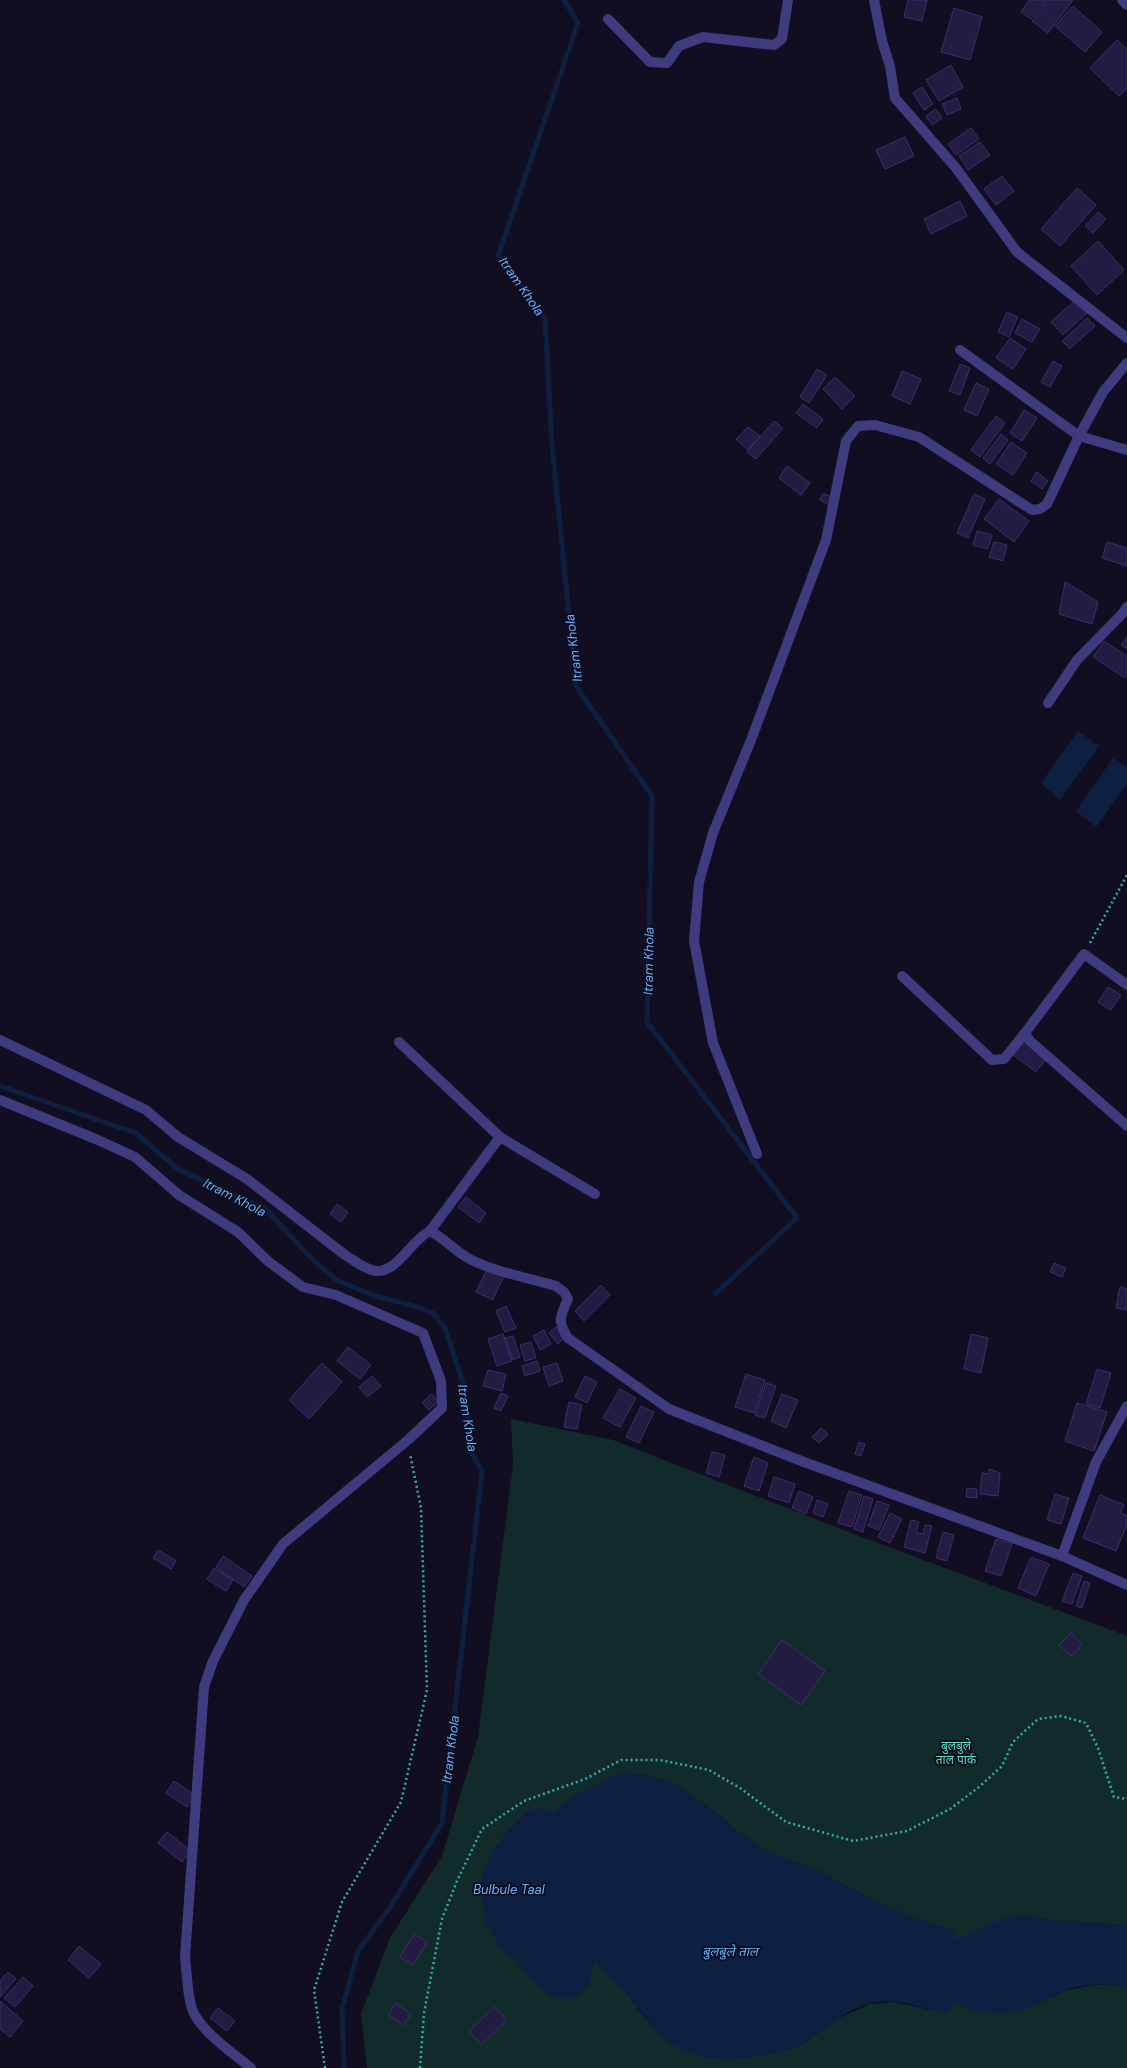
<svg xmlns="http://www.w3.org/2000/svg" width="1127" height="2068" font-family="'DM Sans','Noto Sans Devanagari',sans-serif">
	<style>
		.green { fill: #112b2b }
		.water { fill: #0d2042 }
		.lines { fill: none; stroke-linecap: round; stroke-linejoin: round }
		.stream { stroke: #0d2042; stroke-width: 5 }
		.building { fill: #231b42; stroke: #3b2e6d }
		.path { stroke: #32afa9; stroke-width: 2.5; stroke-dasharray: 2 3; stroke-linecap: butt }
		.minor { stroke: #3e3b7f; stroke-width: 10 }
		.labels { text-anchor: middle; stroke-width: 4; stroke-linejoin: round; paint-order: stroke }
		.park-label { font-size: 12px; fill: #5fdbbd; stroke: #120e21 }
		.water-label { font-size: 13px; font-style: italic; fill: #62b2fa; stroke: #120e21 }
	</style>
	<rect width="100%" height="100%" fill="#120e21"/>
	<polygon class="green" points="511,1419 613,1440 859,1536 1127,1636 1127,1925 1052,1920 1023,1915 957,1940 951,1929 928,1923 878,1903 817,1870 770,1853 738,1832 724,1818 674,1783 638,1774 611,1778 571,1797 595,1962 624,1990 650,2024 669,2041 686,2050 737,2058 754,2056 792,2049 805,2043 837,2019 870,2004 893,2002 947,2013 955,2001 964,2007 1048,1999 1067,1990 1096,1985 1116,1985 1127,1987 1127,2068 367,2068 361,2014 390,1938 442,1856 478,1737 513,1465"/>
	<g class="water">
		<polygon points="1078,731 1099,746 1060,800 1041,783"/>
		<polygon points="1113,758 1127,767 1127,784 1096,827 1076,811"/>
		<path d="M624 1771 674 1783 724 1818 738 1832 770 1853 817 1870 878 1903 928 1923 951 1929 958 1940 988 1924 1011 1916 1023 1915 1052 1920 1127 1925V1987C1110 1983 1082 1984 1066 1990 1052 1996 1040 2004 1026 2009 1003 2016 975 2015 955 2001L947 2013C922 2009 896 1997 870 2003 845 2010 826 2028 806 2042 785 2056 730 2062 705 2057 694 2055 679 2049 669 2042 658 2034 649 2022 641 2011 627 1993 611 1977 595 1962 590 1973 591 1987 580 1994 551 2011 533 1980 518 1962 513 1957 506 1954 502 1948 497 1942 491 1933 487 1925 484 1920 481 1893 481 1887 483 1862 498 1840 515 1824 528 1809 535 1803 553 1813L571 1797Z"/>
	</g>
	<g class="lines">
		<g class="stream">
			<polyline points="564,0 578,23 498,256 545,318 552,446 576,686 652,796 647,1022 797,1218 716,1293"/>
			<polyline points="0,1086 136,1133 178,1169 266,1209 308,1255 336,1280 375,1296 417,1307 433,1313 445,1328 465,1389 471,1452 482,1471 442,1823 391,1906 358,1951 342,2009 344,2068"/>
		</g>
	</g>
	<g class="building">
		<polygon points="908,0 927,0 922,21 904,17"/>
		<polygon points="1029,0 1045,0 1031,19 1021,12"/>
		<polygon points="1047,0 1073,0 1048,33 1032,21"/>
		<polygon points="1073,6 1102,32 1085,52 1055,26"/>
		<polygon points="954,8 982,17 970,60 941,52"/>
		<polygon points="1117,40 1127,49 1127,88 1119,96 1090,68"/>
		<polygon points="951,65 963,87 939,101 926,80"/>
		<polygon points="922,87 933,104 924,110 913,93"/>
		<polygon points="957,98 961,109 947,115 942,104"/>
		<polygon points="936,109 942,118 932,125 926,116"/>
		<polygon points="971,128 979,139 956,155 948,144"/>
		<polygon points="905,137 914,156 885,169 876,150"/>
		<polygon points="980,142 990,155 968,170 959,156"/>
		<polygon points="1002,176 1014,191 996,205 984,189"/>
		<polygon points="1077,188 1096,205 1060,246 1041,229"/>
		<polygon points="960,201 967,216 931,234 924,219"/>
		<polygon points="1098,212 1106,219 1093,233 1085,226"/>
		<polygon points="1098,241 1124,270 1097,295 1071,266"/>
		<polygon points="1076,300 1087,313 1063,335 1051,322"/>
		<polygon points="1007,312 1018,317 1009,337 998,332"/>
		<polygon points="1087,318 1095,326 1070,349 1062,341"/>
		<polygon points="1022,319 1040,329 1032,342 1015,333"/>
		<polygon points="1010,338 1026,349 1013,369 996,358"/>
		<polygon points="1053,361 1062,366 1050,387 1041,382"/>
		<polygon points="960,364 970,368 960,395 949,391"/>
		<polygon points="817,369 827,375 809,403 800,397"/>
		<polygon points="902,371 921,379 910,404 892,396"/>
		<polygon points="835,377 855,396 842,409 823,389"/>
		<polygon points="976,383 989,389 977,416 964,410"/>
		<polygon points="803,404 823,419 817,428 796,413"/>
		<polygon points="1024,410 1037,418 1022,441 1010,433"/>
		<polygon points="996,416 1005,423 980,457 971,450"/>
		<polygon points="774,421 783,428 756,459 747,452"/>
		<polygon points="748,427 760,436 748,450 736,439"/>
		<polygon points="1001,434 1008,440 990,464 983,458"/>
		<polygon points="1011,442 1027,453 1013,475 996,464"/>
		<polygon points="787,466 810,483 801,495 779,478"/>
		<polygon points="1037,472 1048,481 1042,489 1031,481"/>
		<polygon points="823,493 833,498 829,505 820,500"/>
		<polygon points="974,494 985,499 968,538 957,533"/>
		<polygon points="999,499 1029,521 1014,542 984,519"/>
		<polygon points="977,531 992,535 988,549 973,545"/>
		<polygon points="994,542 1007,545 1003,561 989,557"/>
		<polygon points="1107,542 1127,548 1127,566 1102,558"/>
		<polygon points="1065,582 1098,602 1092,624 1059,614"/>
		<polygon points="1127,637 1127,649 1121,645"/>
		<polygon points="1104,641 1127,656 1127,675 1125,678 1093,657"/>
		<polygon points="1108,987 1121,995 1111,1010 1098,1002"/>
		<polygon points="1022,1040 1047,1057 1036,1072 1012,1054"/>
		<polygon points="466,1197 486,1213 479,1223 458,1207"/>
		<polygon points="337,1204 348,1212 341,1222 330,1214"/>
		<polygon points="1054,1263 1066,1268 1062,1277 1050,1272"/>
		<polygon points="488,1267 504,1275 493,1300 476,1292"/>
		<polygon points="601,1285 610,1295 584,1321 575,1311"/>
		<polygon points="1120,1287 1127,1289 1127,1310 1116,1308"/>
		<polygon points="506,1306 516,1328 505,1332 496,1311"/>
		<polygon points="556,1327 565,1337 558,1344 549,1333"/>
		<polygon points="544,1330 551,1344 540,1350 533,1336"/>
		<polygon points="503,1334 512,1361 497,1366 488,1339"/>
		<polygon points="971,1334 988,1338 981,1373 964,1369"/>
		<polygon points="513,1336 520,1357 513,1360 505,1338"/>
		<polygon points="531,1342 536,1358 525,1361 520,1345"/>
		<polygon points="348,1347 371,1365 360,1379 337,1361"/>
		<polygon points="537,1361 540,1371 525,1376 522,1366"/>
		<polygon points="322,1363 342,1382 309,1419 289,1400"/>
		<polygon points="557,1363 563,1381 549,1386 543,1367"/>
		<polygon points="1097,1369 1111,1373 1100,1408 1086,1404"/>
		<polygon points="488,1370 506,1374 502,1391 483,1386"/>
		<polygon points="746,1374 765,1380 754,1413 735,1407"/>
		<polygon points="372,1376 381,1386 367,1397 359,1387"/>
		<polygon points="585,1376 597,1382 587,1403 575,1397"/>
		<polygon points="766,1383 776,1386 765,1418 755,1415"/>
		<polygon points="620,1389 636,1398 620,1427 603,1418"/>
		<polygon points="501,1393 508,1396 501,1411 494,1408"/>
		<polygon points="431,1394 439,1401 429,1410 422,1403"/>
		<polygon points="782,1394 798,1400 786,1428 771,1421"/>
		<polygon points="569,1402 582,1405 577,1429 564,1427"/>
		<polygon points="1077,1403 1107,1412 1094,1451 1065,1441"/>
		<polygon points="641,1406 654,1412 639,1443 626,1437"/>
		<polygon points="821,1428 828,1434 819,1443 812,1437"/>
		<polygon points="859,1442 865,1444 861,1456 855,1454"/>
		<polygon points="712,1452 725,1455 719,1477 706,1473"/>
		<polygon points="754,1457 768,1463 759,1491 744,1486"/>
		<polygon points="989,1469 1000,1473 998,1496 980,1494 982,1473 988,1474"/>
		<polygon points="774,1477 795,1484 789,1503 768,1496"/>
		<polygon points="967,1488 977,1489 977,1498 966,1497"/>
		<polygon points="799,1491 813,1497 806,1514 792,1508"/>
		<polygon points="849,1491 862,1495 852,1527 838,1523"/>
		<polygon points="1055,1494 1069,1498 1061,1524 1047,1520"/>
		<polygon points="1100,1495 1124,1505 1120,1513 1127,1516 1127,1525 1116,1551 1083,1538"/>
		<polygon points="864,1496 873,1499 863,1532 854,1529"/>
		<polygon points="817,1500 828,1504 823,1517 813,1513"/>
		<polygon points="877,1501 889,1505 879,1530 868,1526"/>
		<polygon points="890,1513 902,1519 890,1543 878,1537"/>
		<polygon points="911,1520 919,1522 916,1532 923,1534 925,1525 932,1526 925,1553 904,1547"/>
		<polygon points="943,1532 954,1535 947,1561 936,1558"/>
		<polygon points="996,1539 1012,1544 1001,1576 985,1571"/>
		<polygon points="158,1550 176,1561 171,1569 153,1558"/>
		<polygon points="223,1556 252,1576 244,1587 216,1567"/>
		<polygon points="1031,1557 1049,1564 1036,1596 1018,1588"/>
		<polygon points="214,1568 233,1580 226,1591 207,1579"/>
		<polygon points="1073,1573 1082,1576 1072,1604 1062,1601"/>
		<polygon points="1084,1581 1090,1583 1082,1608 1076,1606"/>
		<polygon points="1071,1633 1082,1645 1071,1656 1059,1645"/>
		<polygon points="782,1640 825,1671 801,1705 758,1674"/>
		<polygon points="174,1781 195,1795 187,1807 166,1793"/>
		<polygon points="167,1832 191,1851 182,1862 158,1843"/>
		<polygon points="414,1934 427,1942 413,1965 400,1957"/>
		<polygon points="79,1946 101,1964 89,1978 68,1960"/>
		<polygon points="8,1972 16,1979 0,1997 0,1981"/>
		<polygon points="23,1977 33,1986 15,2007 4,1998"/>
		<polygon points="0,2001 23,2021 10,2037 0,2029"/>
		<polygon points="396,2003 411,2014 403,2025 388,2015"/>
		<polygon points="494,2007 507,2020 481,2045 469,2031"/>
		<polygon points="218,2008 235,2021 227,2031 210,2018"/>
	</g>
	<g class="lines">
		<g class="path">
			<polyline points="1090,943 1127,875"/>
			<polyline points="325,2068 314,1990 342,1902 401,1802 427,1690 421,1508 410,1454"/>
			<polyline points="420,2068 424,2013 442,1919 457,1881 482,1829 524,1801 585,1779 621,1760 660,1760 709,1770 740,1788 786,1822 853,1841 907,1831 950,1809 979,1787 1002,1766 1013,1742 1038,1719 1061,1716 1086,1723 1098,1748 1114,1797 1127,1799"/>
		</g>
		<g class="minor">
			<polyline points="874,0 882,41 890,66 895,98 956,168 1017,252 1127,338"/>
			<polyline points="1122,0 1127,5"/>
			<polyline points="608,19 650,62 667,63 679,46 703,37 774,45 782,39 788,0"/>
			<polyline points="960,350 1079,436 1127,450"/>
			<polyline points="1048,703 1077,660 1122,614 1127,607"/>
			<polyline points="902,976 992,1060 1004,1059 1025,1033"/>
			<polyline points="1127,985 1084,954 1025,1033 1030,1041 1127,1126"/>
			<path d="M0 1040 146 1110 178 1137 247 1179 345 1255C354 1260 365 1270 376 1271 397 1273 412 1239 430 1231 444 1238 454 1250 468 1258 490 1271 530 1278 556 1286L564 1292 568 1299C560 1317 557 1321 568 1338L669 1409 804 1462 1062 1556 1127 1585"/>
			<polyline points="399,1042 500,1137 595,1194"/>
			<path d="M0 1100 98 1140 135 1157 179 1195 238 1232 269 1262 303 1287 336 1295 423 1333 441 1381 442 1408 408 1440 283 1544 244 1600 213 1661 204 1687 185 1957C187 1974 187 1993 192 2009 200 2031 233 2053 251 2068"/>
			<polyline points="757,1154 713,1043 694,941 699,882 713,833 751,740 826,540 846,441 858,426 875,425 919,437 1032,510 1040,509 1047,504 1079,436 1103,392 1127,363"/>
			<polyline points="430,1231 500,1137"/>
			<polyline points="1062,1556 1096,1462 1127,1406"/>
		</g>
	</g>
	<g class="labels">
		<g class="park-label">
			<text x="956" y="1750">बुलबुले<tspan x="956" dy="14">ताल पार्क</tspan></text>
		</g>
		<g class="water-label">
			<text transform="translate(522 286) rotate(55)" y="5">Itram Khola</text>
			<text transform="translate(573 648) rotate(-97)" y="5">Itram Khola</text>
			<text transform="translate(648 961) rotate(-89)" y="5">Itram Khola</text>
			<text transform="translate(235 1197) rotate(27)" y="5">Itram Khola</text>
			<text transform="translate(468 1418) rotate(81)" y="5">Itram Khola</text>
			<text transform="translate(450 1749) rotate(-83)" y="5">Itram Khola</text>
			<text x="509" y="1894">Bulbule Taal</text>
			<text x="730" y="1956">बुलबुले ताल</text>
		</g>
	</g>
</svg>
